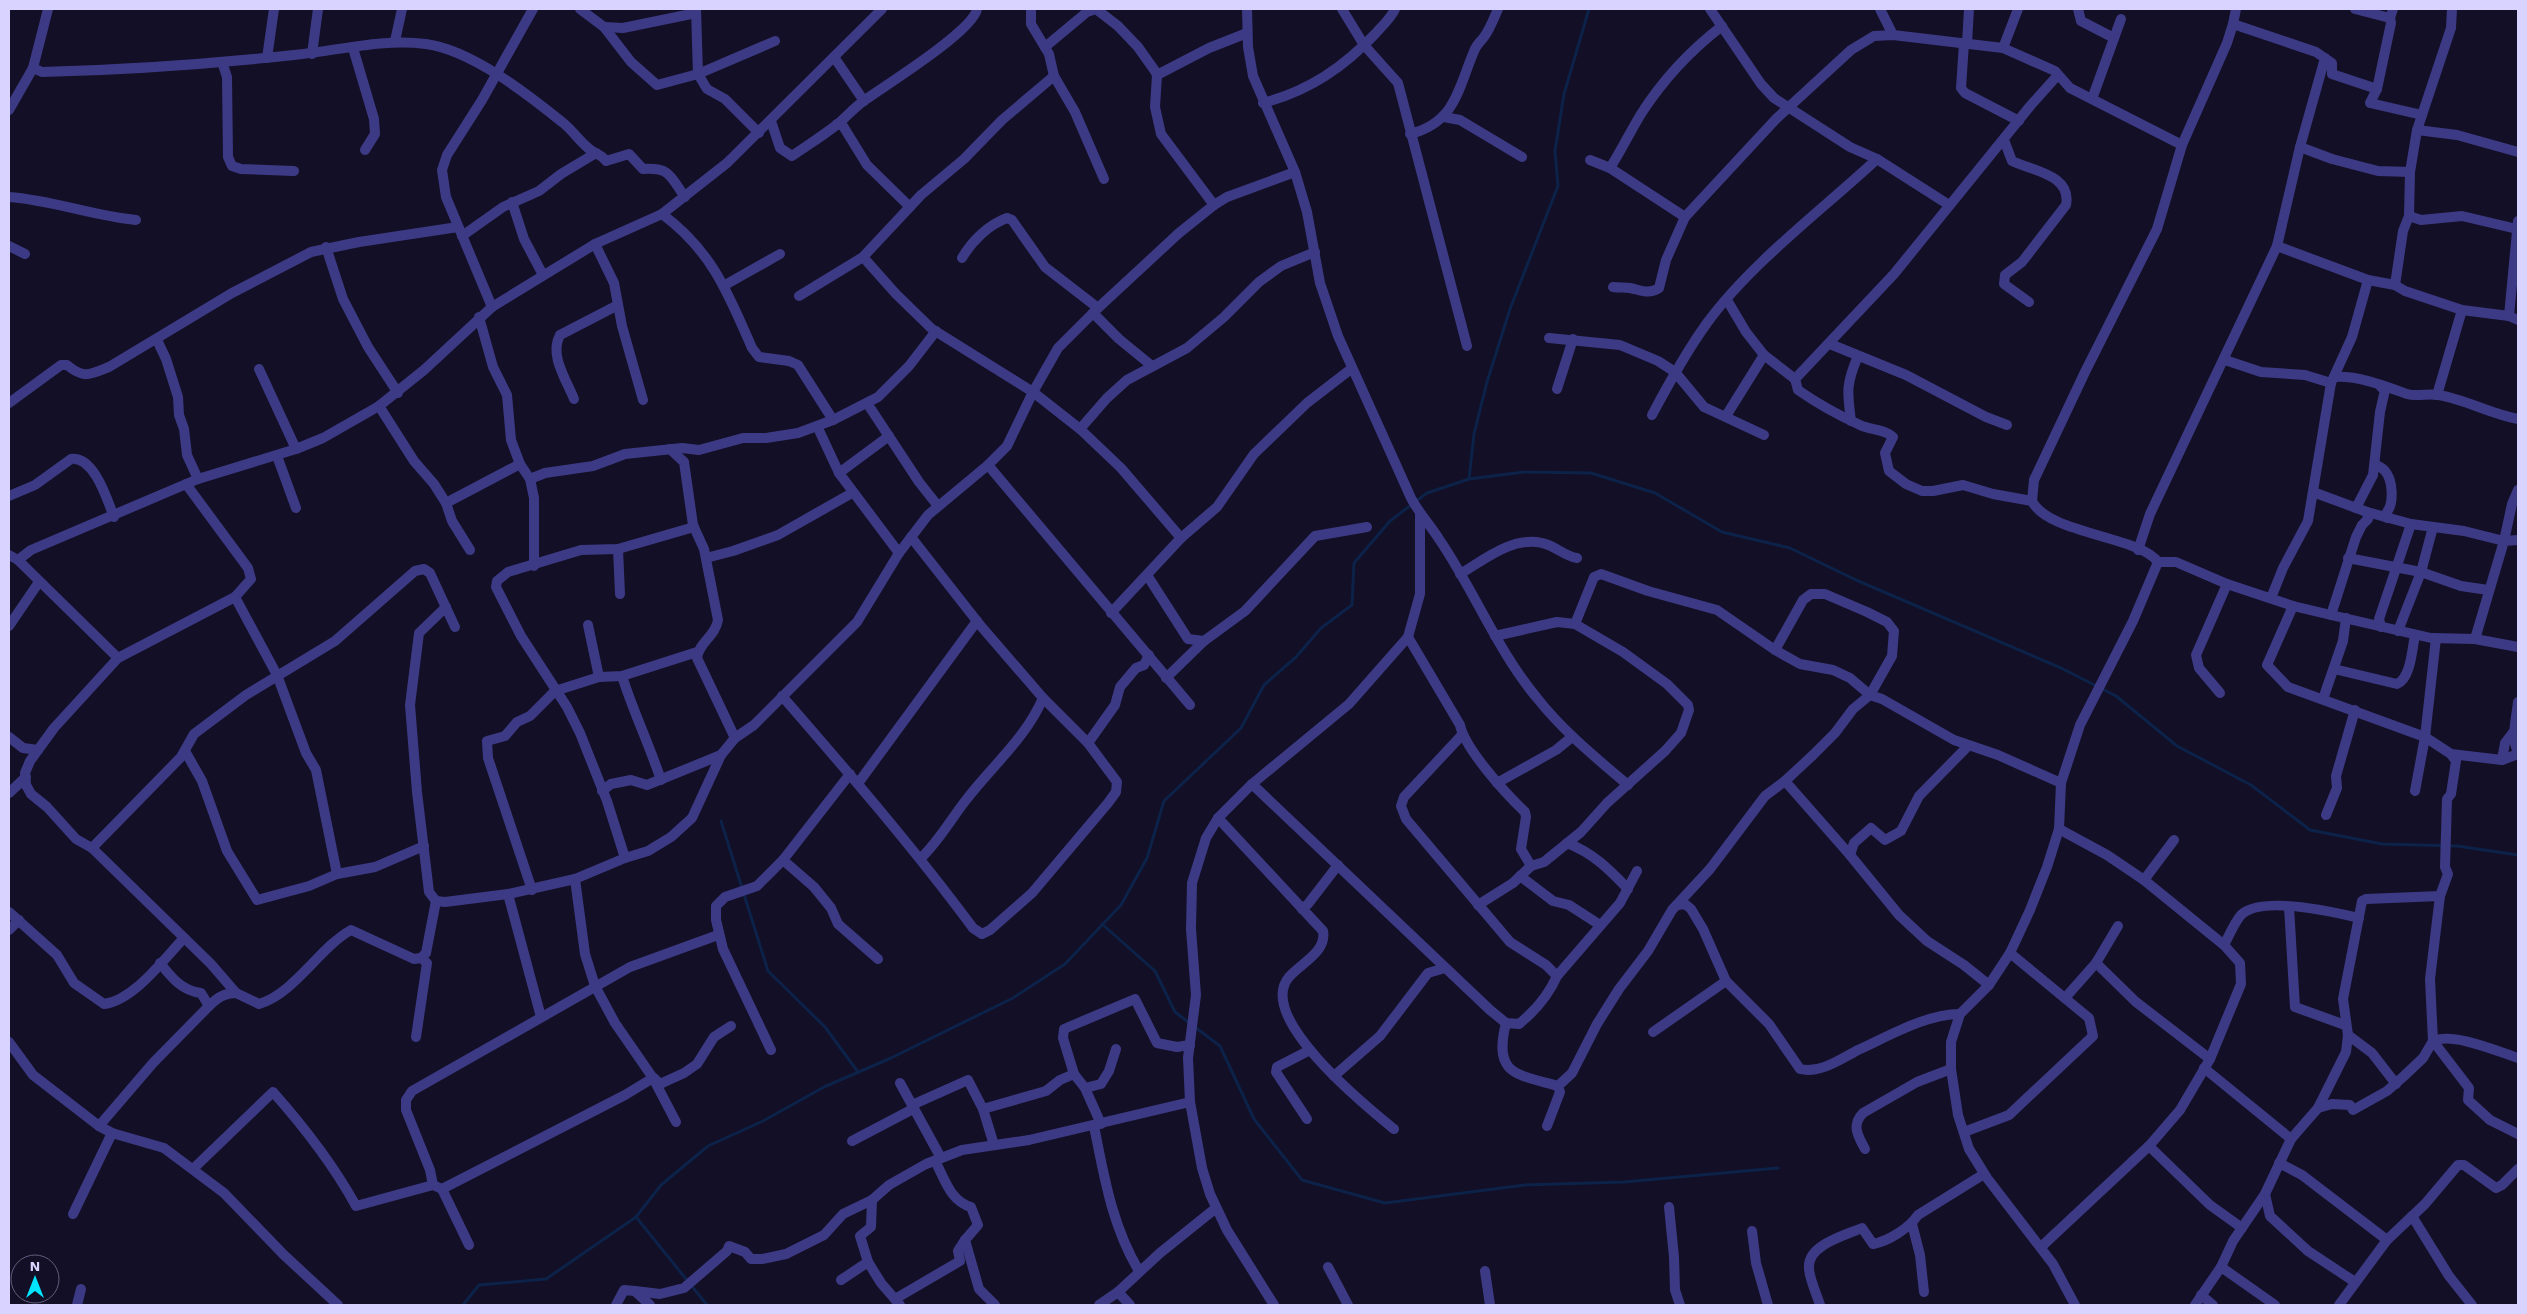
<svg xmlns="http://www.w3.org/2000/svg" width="2527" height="1314" font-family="'Work Sans',sans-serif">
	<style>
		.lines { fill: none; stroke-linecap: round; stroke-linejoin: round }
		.stream { stroke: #0c2248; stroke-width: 3 }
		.minor { stroke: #3d3a85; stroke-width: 10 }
	</style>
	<rect width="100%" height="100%" fill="#130f26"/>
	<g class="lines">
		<g class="stream">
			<polyline points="1469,479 1474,434 1487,382 1510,309 1558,186 1555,151 1564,94 1589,9"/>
			<polyline points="721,821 768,971 825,1027 858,1072"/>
			<polyline points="1102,924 1155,971 1175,1012 1220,1046 1254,1119 1302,1180 1385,1203 1525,1185 1624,1182 1778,1168"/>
			<polyline points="636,1217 707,1305"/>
			<polyline points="463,1305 479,1285 546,1279 636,1217 661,1185 708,1146 763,1121 824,1087 891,1058 1013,998 1065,964 1121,905 1147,858 1164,801 1241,728 1264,685 1296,657 1321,628 1352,605 1354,563 1390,521 1427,493 1469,479 1524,472 1591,473 1655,493 1722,532 1790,548 1856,580 2061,668 2116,696 2177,746 2251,785 2310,830 2382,844 2457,846 2518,855"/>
		</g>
		<g class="minor">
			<polyline points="580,9 604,27 631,62 657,85 698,74 775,41"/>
			<polyline points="696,9 698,74 707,89 725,99 759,133"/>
			<polyline points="1031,9 1031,24 1049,54 1054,76 1075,112 1104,179"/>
			<path d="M1247 9 1248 47 1253 76 1295 172 1307 212 1320 283 1338 336 1411 498C1419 513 1430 525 1439 539 1474 590 1497 650 1537 698 1563 731 1596 758 1628 785"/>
			<polyline points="1342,9 1364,45 1398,83 1467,346"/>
			<polyline points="1710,9 1761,84 1774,98 1850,147 1877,159 1949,205"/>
			<polyline points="1880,9 1893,35"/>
			<polyline points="2078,9 2081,21 2114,38"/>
			<polyline points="2355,9 2390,18"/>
			<polyline points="2233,24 2316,52 2332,63 2332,74 2377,89 2370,103 2422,115"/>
			<polyline points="604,27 623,28 696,13"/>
			<polyline points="395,41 402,9"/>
			<polyline points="1964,43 1961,88 1965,93 2019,121"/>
			<polyline points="1967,43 1969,9"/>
			<polyline points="1045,47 1087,12 1096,9 1118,26 1138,47 1155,71 1157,75 1155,107 1161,134 1214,205"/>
			<polyline points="353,48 374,119 375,134 365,150"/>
			<polyline points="2003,48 2018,9"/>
			<polyline points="312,54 318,9"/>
			<polyline points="834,57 864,101"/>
			<polyline points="267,58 274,9"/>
			<polyline points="222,62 227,77 228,157 232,166 241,169 294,171"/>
			<path d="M33 68 42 72C126 70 210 64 294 55 337 51 382 38 426 44 471 50 526 93 562 122 573 130 580 143 592 151 598 155 602 155 606 161L629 154 643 169C670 167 670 176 685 197"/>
			<polyline points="1157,75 1209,48 1247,33"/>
			<polyline points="2377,89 2391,23 2390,18 2393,9"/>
			<polyline points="2092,99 2121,19"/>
			<path d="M1263 103C1309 91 1344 67 1376 33 1383 25 1391 18 1395 9"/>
			<polyline points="9,110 33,68 48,9"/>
			<polyline points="1444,117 1460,120 1522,157"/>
			<path d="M771 121 780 148 792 156C808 145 824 135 839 123 848 115 856 106 865 100 886 85 973 31 977 9"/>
			<polyline points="837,124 843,126 867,165 910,207"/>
			<polyline points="2417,130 2457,135 2518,152"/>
			<path d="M1410 134C1457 122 1458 87 1475 49 1477 44 1481 41 1484 37 1490 29 1494 18 1498 9"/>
			<path d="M2004 140 2012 161C2033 171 2072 175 2066 205L2022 262 2005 275 2004 284 2029 302"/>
			<polyline points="2300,147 2332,159 2378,171 2410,172"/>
			<polyline points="1590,160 1610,168 1685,217"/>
			<path d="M1610 168C1621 151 1630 132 1641 114 1662 81 1691 50 1722 26"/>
			<path d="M9 197C52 200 93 216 136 220"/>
			<polyline points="512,202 524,239 543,275"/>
			<path d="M662 214C712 251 728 293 752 348L759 357 789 361 798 365 833 420"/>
			<polyline points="2409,216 2421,220 2462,216 2517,229"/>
			<polyline points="462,236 503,207 539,191 561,174 596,153"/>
			<polyline points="595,244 614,283 622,326 643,400"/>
			<polyline points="9,246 25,254"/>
			<polyline points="2277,246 2368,280 2395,285 2405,291 2462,310 2509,316 2518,320"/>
			<polyline points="326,247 343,299 368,347 398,393"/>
			<polyline points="863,257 896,294 932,329 1033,392 1080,429 1121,468 1181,538"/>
			<path d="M962 258C972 241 988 225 1007 218L1012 220 1045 267 1098 308"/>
			<polyline points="725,285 780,254"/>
			<polyline points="2395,285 2403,231 2409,216 2410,172 2417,130 2451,28 2452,9"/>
			<path d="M1613 287C1619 288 1625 287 1630 288 1641 290 1648 295 1659 288L1666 260 1685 217 1777 118 1851 50 1874 36 1893 35 2003 48 2055 71 2070 88 2182 145"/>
			<polyline points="799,296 863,257 921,195 964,159 1002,120 1054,76"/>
			<polyline points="1727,300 1746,332 1764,355 1795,379 1894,274 2031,105 2057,76"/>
			<polyline points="492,307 446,197 442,170 447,155 482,100 533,9"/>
			<polyline points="1093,313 1119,339 1152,366"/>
			<polyline points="2509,316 2518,221"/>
			<polyline points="479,317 493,367 507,395 511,440 520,464 530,479 534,498 534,566"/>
			<polyline points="1549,338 1620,345 1658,361 1675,372 1704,407 1764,435"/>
			<polyline points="157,340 166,359 178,397 179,415 184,429 187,455 198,479"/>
			<polyline points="1830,344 1906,375 1986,417 2007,425"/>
			<polyline points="2225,360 2261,372 2305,375 2331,383"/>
			<polyline points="259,369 296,449"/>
			<path d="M2334 377C2357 375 2385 386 2407 394 2417 397 2428 393 2438 395 2465 399 2490 414 2518 419"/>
			<path d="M1795 379 1798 390C1818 404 1838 415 1860 425 1870 430 1885 429 1893 437L1885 453 1889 471 1906 484 1922 491H1933L1963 485 1993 494 2032 501"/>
			<polyline points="1557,389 1573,339"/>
			<polyline points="2437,395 2462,310"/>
			<path d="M574 399C566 379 549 355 560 335L618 305"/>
			<path d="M9 403 61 365H67C84 379 89 375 109 367L232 293 311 252 359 242 458 227"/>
			<polyline points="867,403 919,482 938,506"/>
			<polyline points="379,406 414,461 434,484 446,503 452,521 470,550"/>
			<path d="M1652 415C1669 383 1686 352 1707 323 1751 263 1822 210 1877 159"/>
			<polyline points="1726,416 1764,355"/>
			<path d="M1851 421C1847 391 1846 384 1858 356"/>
			<polyline points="817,426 839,473 899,553"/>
			<polyline points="1080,429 1107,398 1127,380 1187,348 1224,317 1259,282 1281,266 1315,252"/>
			<path d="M670 449 684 462 693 525 704 549 718 620C715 637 699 642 697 658L735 738"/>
			<polyline points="277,456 296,508"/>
			<path d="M2375 464C2378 466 2383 468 2385 471 2393 480 2394 503 2387 512V518"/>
			<polyline points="988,465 1190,705"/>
			<polyline points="839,473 889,436"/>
			<polyline points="530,479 545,473 593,466 625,454 682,448 699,450 743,438 766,438 798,433 833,420 878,397 909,366 936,331"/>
			<path d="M186 484 248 568 251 579 235 597 118 658 54 728 30 761 25 773 26 785 31 794 47 807 76 839 92 848 211 964 236 993 259 1004C295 993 319 948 351 930L414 959 421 958 426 953 436 901"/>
			<polyline points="2313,492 2367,512 2411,524 2464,531 2504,541 2512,504 2518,490"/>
			<path d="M9 496 35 485 71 459C94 456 107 499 114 517"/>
			<polyline points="446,503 520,464"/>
			<polyline points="2356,508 2373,475 2380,412 2385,390 2381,387"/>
			<polyline points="618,549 620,594"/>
			<polyline points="2138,550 2150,514 2277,246 2300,147 2325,58"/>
			<polyline points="9,555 18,560 118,658"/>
			<polyline points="706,558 733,551 778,535 852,493"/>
			<polyline points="2348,558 2421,572 2461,586 2488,590"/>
			<polyline points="18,560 31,550 198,479 296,449 323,438 379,406 424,370 492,307 595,244 662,214 727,163 882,9"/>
			<polyline points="2158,562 2176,562 2227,584 2293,606 2331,615 2431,638 2475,639 2504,541 2518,540"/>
			<path d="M1460 574C1484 560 1512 536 1542 543 1554 545 1564 556 1577 558"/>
			<polyline points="1147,575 1188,639 1204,641 1245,611 1315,536 1367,527"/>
			<polyline points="235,597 277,675 306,753 316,770 337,874"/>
			<polyline points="2271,598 2283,568 2308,521 2331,383 2352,337 2368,280"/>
			<polyline points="2293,606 2267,665 2288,687 2425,737 2451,754 2502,760 2518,754"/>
			<polyline points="446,607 419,633 410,705 417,792 429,892 436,901 445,902 508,894 575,879 625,858 648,851 671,837 692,818 721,755 735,738 754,725 857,622 899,553 928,515 988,465 1007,446 1033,392 1058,348 1098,308 1179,233 1214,205 1227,197 1295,172"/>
			<polyline points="1111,613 1181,538 1217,507 1254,454 1307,403 1351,369"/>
			<polyline points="2331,615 2356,537 2362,525 2368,519 2367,512"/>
			<polyline points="1575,624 1594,577 1601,574 1648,591 1717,610 1775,650 1800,664 1833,670 1850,678 1870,695 1882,699 1954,740 1998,755 2061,783"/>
			<polyline points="588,625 599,677"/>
			<polyline points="9,626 39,582"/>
			<polyline points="2381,627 2379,619 2411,524"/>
			<polyline points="2398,631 2421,572 2433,527"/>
			<path d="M1408 637 1460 725C1465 749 1506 794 1525 812L1526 817 1521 849 1531 866"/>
			<polyline points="2475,639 2518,647"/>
			<path d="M2334 669 2397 684C2411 678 2412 649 2415 635"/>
			<path d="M622 676C633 711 649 744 661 780"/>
			<polyline points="1166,678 1204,641"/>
			<polyline points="2220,693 2199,668 2196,655 2227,584"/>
			<path d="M782 696C848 772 913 847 973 928L982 934 990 930 1032 893 1108 803 1116 792 1117 782 1088 743 1043 698 980 625 911 537"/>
			<polyline points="2323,699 2343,641 2346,618"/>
			<path d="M2518 702C2517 715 2510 740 2518 751"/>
			<polyline points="1462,735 1404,797 1401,806 1406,819 1510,942 1546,965 1557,976"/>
			<polyline points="9,737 23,748 38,750"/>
			<polyline points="1088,743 1115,705 1120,687 1136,668 1144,665 1149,655"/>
			<polyline points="185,751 202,781 227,851 257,900 309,886 337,874 375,867 424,846"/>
			<polyline points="2502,760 2505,743 2515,730"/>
			<polyline points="1785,781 1850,855 1899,915 1927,941 1964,965 1989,985"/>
			<polyline points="859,782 977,621"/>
			<polyline points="1497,783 1556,750 1572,737"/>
			<path d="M1252 784 1490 1010 1506 1023 1519 1024C1535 1011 1549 994 1557 976L1620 903 1637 871"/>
			<polyline points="602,791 611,784 631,780 647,785 721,755"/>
			<polyline points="2415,791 2425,737 2436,638"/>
			<polyline points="9,793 26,777"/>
			<polyline points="2326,815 2337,788 2336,776 2355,710"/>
			<path d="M1218 818 1323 931C1327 952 1301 963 1289 977 1255 1017 1367 1107 1394 1129"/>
			<path d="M1567 843C1593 853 1609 869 1628 889"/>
			<polyline points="92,848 181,757 194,734 246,695 335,641 415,571 424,569 430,573 455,627"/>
			<polyline points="1850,855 1854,843 1871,828 1885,840 1901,831 1919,796 1968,746"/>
			<polyline points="625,858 607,801 580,733 567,707 521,636 496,587 497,581 508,572 581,550 618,549 694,527"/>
			<path d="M921 858C939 841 951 819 966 800 992 766 1026 738 1043 698"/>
			<polyline points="783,860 814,887 831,908 838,924 878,959"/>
			<polyline points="1520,876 1553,901 1569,905 1600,925"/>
			<polyline points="575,879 585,954 595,986 615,1023 653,1078 676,1122"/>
			<polyline points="2144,880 2174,840"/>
			<polyline points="532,890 488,758 487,741 505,736 517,722 530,716 555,691 599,677 622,676 697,652"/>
			<polyline points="508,894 541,1017"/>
			<polyline points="1478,905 1513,883 1531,866 1544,862 1581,832 1607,803 1665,751 1681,733 1689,710 1688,705 1667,684 1623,652 1575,624 1557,622 1495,636"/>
			<path d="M1677 905 1685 904 1691 909 1703 929 1726 981 1769 1024 1800 1069C1820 1074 1841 1059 1858 1050 1889 1036 1926 1014 1960 1014"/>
			<polyline points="2289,907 2295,1007 2345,1025"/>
			<polyline points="1302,909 1308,904 1338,865"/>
			<path d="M9 912 57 955 74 983 104 1004C134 1000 163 960 184 938"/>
			<polyline points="9,930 19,920"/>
			<path d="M2224 945C2229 936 2234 923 2241 915 2261 895 2334 912 2359 918"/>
			<path d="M160 963C171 977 182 991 201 993L209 1006"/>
			<polyline points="2096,963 2136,1002 2210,1059"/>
			<polyline points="2065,998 2096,963 2118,926"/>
			<path d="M1506 1023C1493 1075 1516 1074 1558 1086"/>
			<polyline points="1653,1032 1726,981"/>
			<polyline points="2348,1035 2372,1053 2396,1084"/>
			<polyline points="416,1037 427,963 421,958"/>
			<polyline points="2433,1041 2469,1088 2468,1100 2490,1120 2518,1134"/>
			<path d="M2433 1041C2453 1032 2497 1051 2518 1058"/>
			<polyline points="9,1042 33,1075 99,1126 112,1133 164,1148 224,1193 284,1255 338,1305"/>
			<polyline points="771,1050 723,949 716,920 716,906 725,897 757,886 783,860 850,774"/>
			<polyline points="2204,1068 2291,1139"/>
			<polyline points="1074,1074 1063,1038 1064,1029 1135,999 1157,1043 1177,1047 1190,1045"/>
			<polyline points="1334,1076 1380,1036 1428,973 1445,968"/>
			<polyline points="654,1078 660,1084 684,1073 697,1064 714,1037 731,1026"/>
			<polyline points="900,1083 941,1158"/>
			<polyline points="1085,1088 1101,1124"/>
			<polyline points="912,1105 968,1080 983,1109 994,1145"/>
			<polyline points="2318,1108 2332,1104 2350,1105 2353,1110 2387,1091 2404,1076 2423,1058 2433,1041 2430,979 2440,896 2448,874 2445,867 2447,799 2451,794 2456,761 2451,754"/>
			<polyline points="983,1109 1046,1091 1060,1080 1074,1074 1085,1088 1101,1084 1109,1071 1116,1049"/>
			<polyline points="1307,1119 1276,1072 1277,1067 1310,1050"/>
			<path d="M99 1126 153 1063 209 1006C217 998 224 993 236 993"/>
			<path d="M1094 1126C1104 1176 1112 1226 1139 1271"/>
			<polyline points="1547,1126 1560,1092 1558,1086 1572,1073 1597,1024 1619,989 1648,951 1672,910 1710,869 1765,796 1785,781 1813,755 1835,733 1853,709 1870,695 1892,656 1894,631 1887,622 1867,612 1825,594 1811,594 1803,600 1775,650"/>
			<polyline points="1964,1132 2009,1115 2093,1036 2089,1018 2010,953"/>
			<polyline points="852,1141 913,1109"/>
			<polyline points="2149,1146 2210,1205 2242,1228"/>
			<path d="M1865 1149C1858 1136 1851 1125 1863 1113L1917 1082 1951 1069"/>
			<path d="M935 1161C945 1179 950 1201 971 1207L978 1225 965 1240 979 1289 995 1305"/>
			<polyline points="2279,1163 2302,1175 2387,1240"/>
			<path d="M194 1168 273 1092C305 1128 333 1164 356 1206L433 1185 442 1189 469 1245"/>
			<polyline points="433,1185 430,1170 406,1110 406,1100 412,1091 630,967 718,935"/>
			<polyline points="442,1189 625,1095 653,1078"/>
			<polyline points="2265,1194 2270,1216 2308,1251 2355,1282"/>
			<polyline points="1669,1207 1674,1257 1675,1290 1680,1305"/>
			<polyline points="73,1214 112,1133"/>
			<polyline points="2412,1216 2449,1276 2472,1305"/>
			<polyline points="1912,1224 1920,1255 1924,1292"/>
			<polyline points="1752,1231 1756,1263 1768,1305"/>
			<polyline points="2041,1247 2149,1146 2180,1110 2210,1059 2241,984 2240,963 2224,945 2144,880 2107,855 2059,829"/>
			<polyline points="868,1262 881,1283 900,1305"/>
			<polyline points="1328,1267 1348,1305"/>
			<polyline points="2221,1267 2275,1305"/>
			<polyline points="1485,1271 1490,1305"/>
			<polyline points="841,1280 868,1262 860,1236 871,1227 872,1200"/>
			<polyline points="635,1291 660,1294 684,1288 727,1251 729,1246 745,1252 751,1259 762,1259 786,1254 824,1235 843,1214 872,1200 889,1185 926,1164 962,1150 1029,1140 1190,1102"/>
			<polyline points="1118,1292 1130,1305"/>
			<polyline points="2201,1295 2213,1305"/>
			<polyline points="895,1299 960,1261 958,1251 965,1240"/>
			<polyline points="77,1305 81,1289"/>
			<polyline points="616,1305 624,1290 635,1291 650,1305"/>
			<polyline points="1099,1305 1118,1292 1160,1253 1216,1208"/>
			<polyline points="1274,1305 1227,1230 1210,1194 1202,1168 1190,1102 1188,1058 1196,995 1191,929 1192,883 1206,838 1218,818 1252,784 1349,704 1408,637 1420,594 1420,515"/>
			<path d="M1820 1305C1817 1295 1809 1278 1809 1268 1807 1245 1846 1235 1862 1228L1873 1244C1889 1241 1909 1228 1918 1215L1984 1174"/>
			<path d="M2075 1305 2053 1264 1987 1178 1969 1149 1958 1115 1951 1069V1042L1960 1014 1989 985 2010 953 2030 910 2047 867 2059 829 2061 783 2080 725 2133 621 2158 562C2139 536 2048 534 2032 501L2034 480 2085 372 2157 229 2182 145 2227 43 2233 24 2236 9"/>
			<polyline points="2195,1305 2221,1267 2233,1241 2265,1194 2291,1139 2318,1108 2346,1052 2348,1035 2343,999 2362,901 2366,899 2440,896"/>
			<polyline points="2339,1305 2387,1240 2425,1204 2458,1165 2464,1165 2496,1188 2502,1185 2518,1169"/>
		</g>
	</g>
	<rect width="2527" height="1314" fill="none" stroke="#d9d4ff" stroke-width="20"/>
	<g transform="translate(35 1279)"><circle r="24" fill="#130f26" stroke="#625e7d"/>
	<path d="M0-4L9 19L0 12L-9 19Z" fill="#00e5ff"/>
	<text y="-8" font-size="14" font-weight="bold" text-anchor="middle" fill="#d9d4ff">N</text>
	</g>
</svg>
